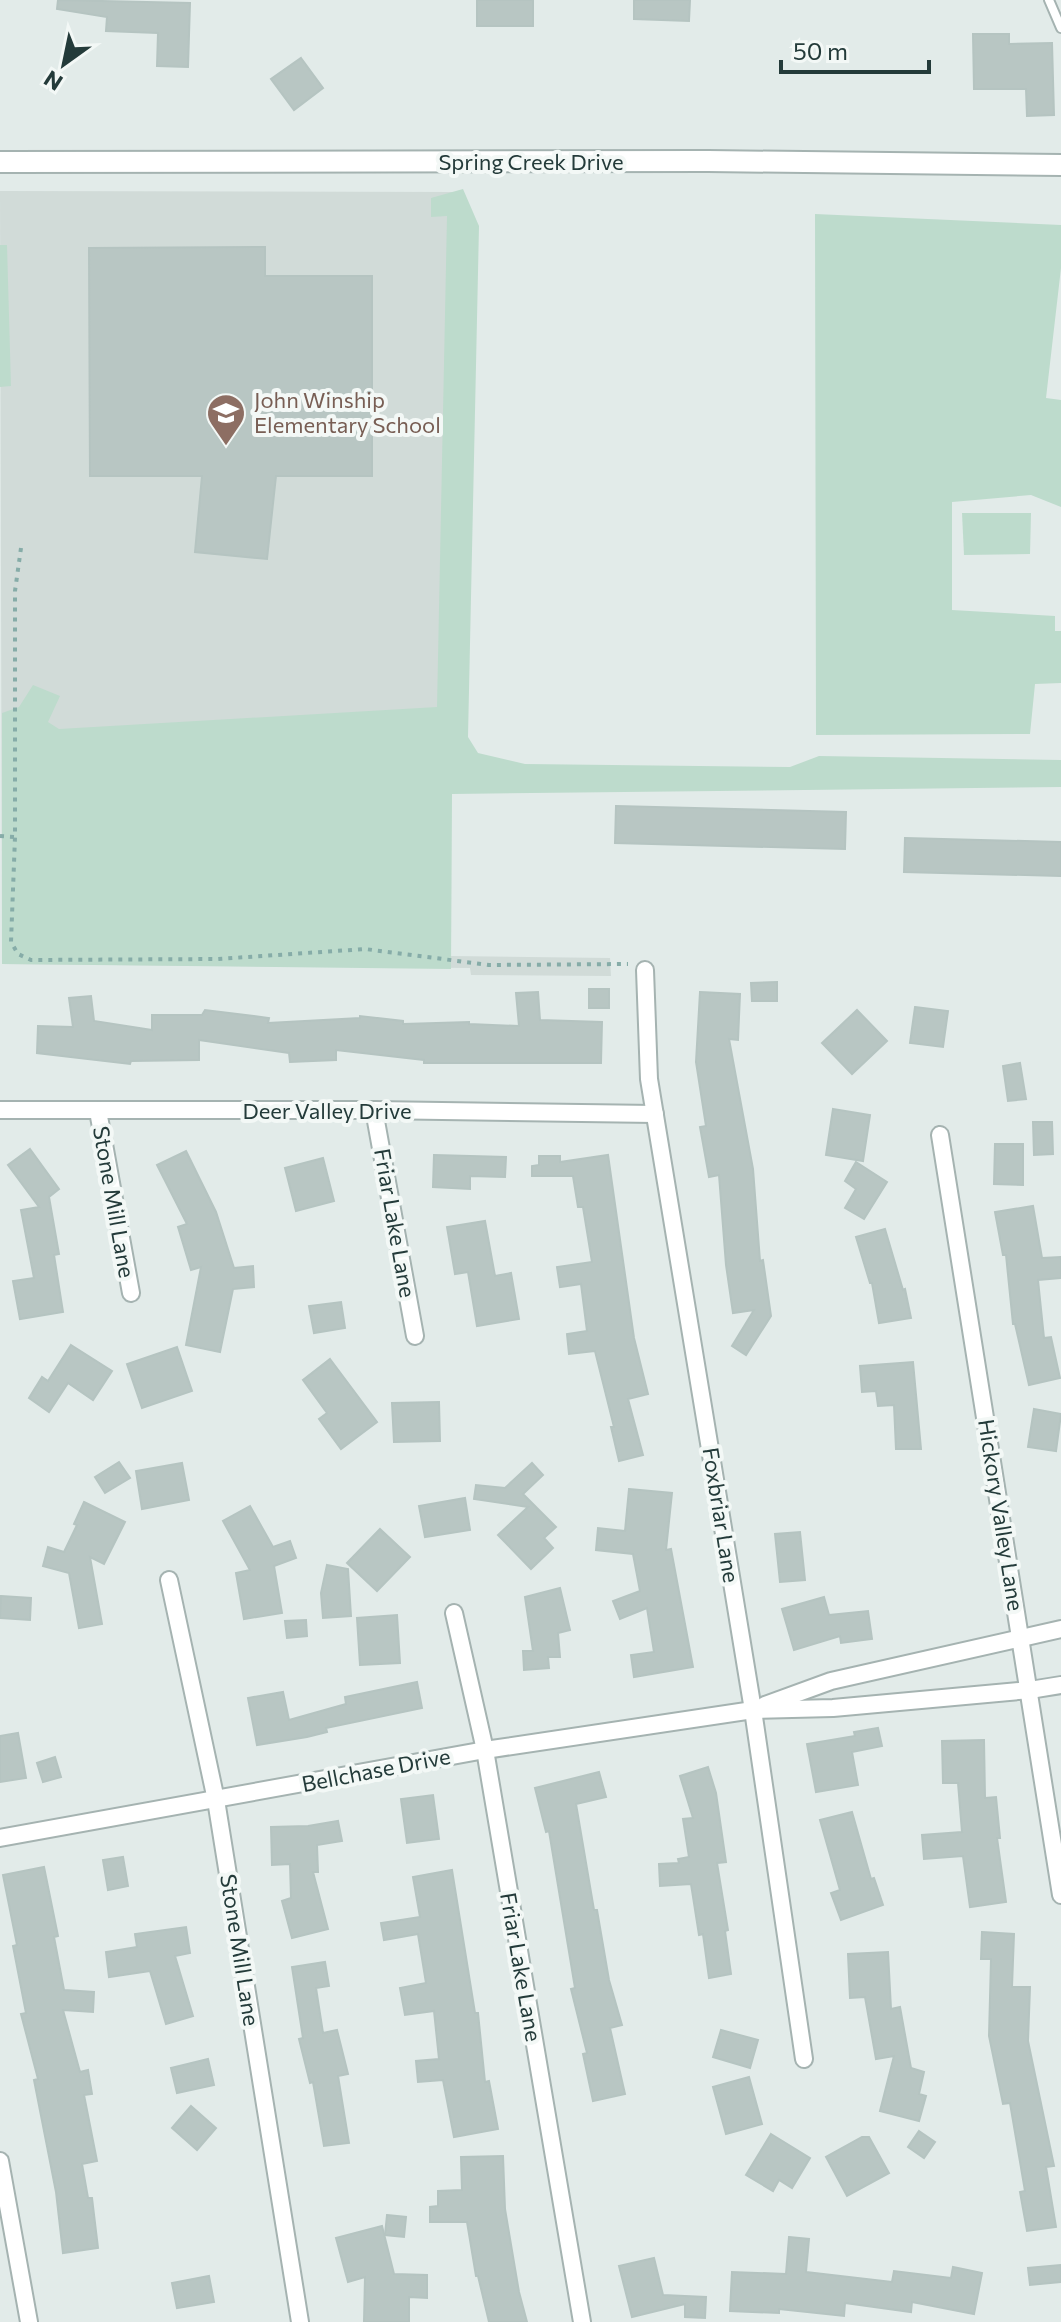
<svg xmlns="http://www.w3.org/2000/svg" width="1061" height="2322" font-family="Commissioner,sans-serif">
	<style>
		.built { fill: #d1dbd8 }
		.green { fill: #bddbcc }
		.building { fill: #b8c6c3; stroke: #b5c4c1; stroke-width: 2 }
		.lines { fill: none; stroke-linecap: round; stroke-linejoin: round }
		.service-casing { stroke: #a5b3b1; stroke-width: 12 }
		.minor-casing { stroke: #a5b3b1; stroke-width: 20 }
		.tertiary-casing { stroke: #a5b3b1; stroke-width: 24 }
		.path { stroke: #86aca8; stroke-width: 4; stroke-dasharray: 4 6; stroke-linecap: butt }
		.service { stroke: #fff; stroke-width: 8 }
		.minor { stroke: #fff; stroke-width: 16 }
		.tertiary { stroke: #fff; stroke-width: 20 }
		.labels { text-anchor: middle; stroke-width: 8; stroke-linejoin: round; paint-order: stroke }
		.street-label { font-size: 22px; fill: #243b3a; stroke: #f3f8f6 }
		.education-label { font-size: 22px; fill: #785e54; stroke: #f3f8f6; text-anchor: start }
	</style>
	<rect width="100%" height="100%" fill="#e2ebe9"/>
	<polygon class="built" points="0,191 452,192 451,956 610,958 611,976 471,975 470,968 2,964"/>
	<g class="green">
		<polygon points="463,189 479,226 468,737 478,753 525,764 790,767 819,756 1061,760 1061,787 452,794 451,969 2,964 2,713 19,707 33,685 60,696 48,722 59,729 437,707 447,216 431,217 431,198"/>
		<polygon points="815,214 1061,225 1061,268 1046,398 1061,400 1061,507 1031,495 952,502 952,610 1055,616 1055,631 1061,631 1061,683 1035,684 1030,734 816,735"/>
		<polygon points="0,245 7,245 11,386 0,387"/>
		<polygon points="962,513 1031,513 1030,554 964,555"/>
	</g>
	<g class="building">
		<polygon points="58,0 190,3 188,67 157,66 158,33 106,31 107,17 57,9"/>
		<rect x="477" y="0" width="56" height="26"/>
		<polygon points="634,0 690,0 689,21 634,19"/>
		<polygon points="973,34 1009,34 1009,44 1052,43 1054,115 1027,116 1026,89 974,89"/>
		<polygon points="301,58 323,88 294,110 271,79"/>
		<polygon points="265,247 265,276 372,276 372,476 276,476 267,559 195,552 202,476 90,476 89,248"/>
		<polygon points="616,806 846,812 845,849 615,843"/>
		<polygon points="905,838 1061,842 1061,876 904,872"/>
		<polygon points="777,982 777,1001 752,1001 751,983"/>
		<rect x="589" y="989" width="20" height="19"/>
		<polygon points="538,992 540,1020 602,1022 601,1063 424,1063 424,1060 336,1050 336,1060 290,1062 289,1053 199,1040 199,1060 131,1061 130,1064 37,1053 38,1026 73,1027 69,998 91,996 94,1021 152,1030 152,1015 202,1015 205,1010 269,1018 268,1023 360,1018 360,1016 403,1021 403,1024 469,1022 469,1024 519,1026 516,993"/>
		<polygon points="700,992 740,994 738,1040 729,1039 753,1169 760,1261 763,1260 771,1316 746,1355 732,1346 754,1310 733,1313 726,1265 719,1175 709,1177 700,1127 706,1126 696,1062"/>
		<polygon points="915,1007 948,1011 943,1047 910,1043"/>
		<polygon points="857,1010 887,1041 852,1074 822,1043"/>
		<polygon points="1020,1063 1026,1099 1008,1101 1003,1066"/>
		<polygon points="833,1109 870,1115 863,1161 826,1155"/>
		<polygon points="1033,1122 1052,1122 1053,1154 1034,1155"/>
		<polygon points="995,1144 1023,1144 1023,1185 994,1184"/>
		<polygon points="30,1149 59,1189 49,1197 59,1254 54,1255 63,1312 20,1319 13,1281 34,1278 21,1210 39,1207 8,1165"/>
		<polygon points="186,1151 216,1212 234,1268 253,1266 254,1287 233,1289 220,1352 186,1345 201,1267 191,1270 178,1227 187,1224 157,1165"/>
		<polygon points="434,1155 506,1157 505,1177 470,1176 470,1189 433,1187"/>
		<polygon points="608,1155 634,1338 648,1394 628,1399 643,1455 619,1461 611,1427 614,1427 595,1351 569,1354 567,1334 587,1331 581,1284 560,1287 557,1267 592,1262 583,1207 578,1207 573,1176 532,1176 532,1166 539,1165 539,1156 560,1156 560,1162"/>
		<polygon points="323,1158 334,1201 296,1211 285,1168"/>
		<polygon points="856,1162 887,1182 864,1219 845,1208 856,1189 845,1181"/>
		<polygon points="1033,1206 1042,1258 1061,1257 1061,1278 1038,1280 1044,1338 1051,1337 1060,1378 1029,1385 1015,1324 1013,1324 1006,1255 1003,1255 995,1212"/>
		<polygon points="485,1221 495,1276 511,1273 519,1319 477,1326 468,1272 455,1274 447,1227"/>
		<polygon points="885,1229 903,1290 905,1289 911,1318 879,1323 872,1283 870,1283 856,1237"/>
		<polygon points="341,1302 345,1328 314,1333 309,1306"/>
		<polygon points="71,1345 112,1371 93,1400 68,1383 49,1412 29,1398 42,1377 48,1381"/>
		<polygon points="177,1347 192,1391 142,1408 127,1364"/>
		<polygon points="330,1359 377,1422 341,1449 319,1419 327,1413 303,1380"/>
		<polygon points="913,1362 921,1449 896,1449 894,1405 878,1406 876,1391 862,1392 860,1366"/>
		<polygon points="439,1402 440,1441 394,1442 392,1403"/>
		<polygon points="1034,1409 1061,1414 1056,1451 1028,1447"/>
		<polygon points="119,1462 130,1478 105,1493 95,1477"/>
		<polygon points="182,1463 189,1500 142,1509 136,1471"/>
		<polygon points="532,1463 543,1475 523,1494 556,1527 544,1538 553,1548 531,1569 498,1535 528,1507 474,1499 476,1485 505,1488"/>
		<polygon points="629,1489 672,1493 666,1550 671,1549 693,1667 634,1677 631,1655 654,1652 647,1608 620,1619 613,1601 640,1591 633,1554 596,1550 598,1528 625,1531"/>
		<polygon points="465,1498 470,1530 425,1537 419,1506"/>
		<polygon points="84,1502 125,1522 104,1564 90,1557 102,1624 79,1628 69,1573 43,1566 48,1547 64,1552 77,1525 74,1524"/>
		<polygon points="250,1506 273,1547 290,1541 296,1558 274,1566 282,1613 244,1619 236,1573 250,1570 223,1521"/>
		<polygon points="380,1529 410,1557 377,1591 347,1563"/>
		<polygon points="800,1532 805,1580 780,1582 775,1534"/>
		<polygon points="327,1565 348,1569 351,1616 323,1618 321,1593"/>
		<polygon points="560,1588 570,1630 558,1633 560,1657 548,1657 549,1668 524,1670 523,1651 533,1651 525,1597"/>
		<polygon points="1,1596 31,1598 30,1620 0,1618"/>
		<polygon points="824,1597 829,1615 868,1611 872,1639 841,1643 840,1636 794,1650 782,1609"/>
		<polygon points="397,1615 400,1663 360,1665 357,1618"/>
		<polygon points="306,1620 307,1636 287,1638 285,1621"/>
		<polygon points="417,1682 422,1708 326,1728 327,1732 307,1737 257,1745 248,1698 283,1692 289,1720 346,1704 345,1697"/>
		<polygon points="878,1728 882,1746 852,1752 858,1785 816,1792 807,1744 855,1736 854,1732"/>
		<polygon points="18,1733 26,1778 0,1782 0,1736"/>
		<polygon points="984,1740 985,1798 996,1797 1000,1838 997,1838 1006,1902 970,1907 963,1856 924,1859 922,1835 962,1832 958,1783 943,1783 942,1741"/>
		<polygon points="55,1757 61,1777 43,1782 37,1763"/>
		<polygon points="708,1767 716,1793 726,1862 717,1863 728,1930 725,1931 731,1974 709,1978 703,1934 699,1935 691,1884 660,1886 659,1864 679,1863 678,1859 689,1857 683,1819 693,1818 680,1776"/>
		<polygon points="599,1772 606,1797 576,1804 594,1910 597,1910 609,1980 622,2025 610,2028 625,2094 593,2101 583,2054 587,2053 571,1989 575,1988 549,1831 546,1832 535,1788"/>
		<polygon points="433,1795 439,1839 407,1843 401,1799"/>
		<polygon points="852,1812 871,1879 874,1878 883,1905 841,1920 831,1893 840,1890 820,1820"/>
		<polygon points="338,1821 342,1841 317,1845 318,1872 313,1872 328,1929 292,1938 282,1901 291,1898 290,1864 272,1865 271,1827 308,1826"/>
		<polygon points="123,1857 128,1886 108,1890 103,1860"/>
		<polygon points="44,1867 58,1936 54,1937 64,1990 94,1992 93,2012 63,2010 80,2072 88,2070 92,2094 84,2095 97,2161 82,2164 88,2198 92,2198 98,2248 63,2253 56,2192 34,2080 38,2079 21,2014 26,2013 13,1946 17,1945 3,1875"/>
		<polygon points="452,1870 475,2013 478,2013 485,2082 489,2081 498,2129 454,2137 443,2080 418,2082 416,2061 439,2059 434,2011 405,2015 400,1988 426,1983 418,1934 384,1940 381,1923 420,1917 413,1877"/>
		<polygon points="186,1927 190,1953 175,1956 193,2016 166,2024 150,1971 109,1977 106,1952 137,1947 135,1934"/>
		<polygon points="982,1932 1014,1934 1012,1987 1030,1987 1028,2041 1054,2166 1046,2167 1056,2227 1027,2231 1020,2192 1025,2191 1010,2103 1003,2104 989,2036 991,1959 981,1959"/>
		<polygon points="888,1952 891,2009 900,2007 911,2068 924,2072 919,2094 926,2096 919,2121 880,2111 894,2056 876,2059 865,1997 850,1998 848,1954"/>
		<polygon points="325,1962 329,1986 316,1988 323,2033 337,2030 348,2074 338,2076 349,2143 324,2146 313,2082 310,2083 299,2039 303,2038 292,1967"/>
		<polygon points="721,2030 758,2040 750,2068 713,2057"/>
		<polygon points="208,2059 214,2085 177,2093 171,2068"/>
		<polygon points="749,2077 762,2124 726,2134 713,2087"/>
		<polygon points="191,2106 216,2128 197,2150 172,2128"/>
		<polygon points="919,2131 935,2142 924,2158 908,2147"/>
		<polygon points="771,2134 810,2158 792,2188 779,2180 773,2191 746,2175"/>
		<polygon points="862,2137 869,2137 889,2173 847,2196 826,2157"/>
		<polygon points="503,2156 505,2209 519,2292 527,2322 489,2322 478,2276 476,2276 467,2222 430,2222 430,2207 438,2206 438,2191 462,2190 461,2157"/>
		<polygon points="387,2215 406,2217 404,2237 385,2235"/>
		<polygon points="382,2226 394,2274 427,2275 427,2298 409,2297 409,2322 364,2322 365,2277 348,2282 336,2238"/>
		<polygon points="789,2237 809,2239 806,2272 892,2282 894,2271 951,2278 953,2267 982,2273 974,2314 912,2302 911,2312 845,2303 844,2316 779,2309 779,2313 730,2311 732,2272 786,2274"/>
		<polygon points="654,2258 663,2295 706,2297 705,2318 685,2317 685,2304 632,2317 619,2266"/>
		<polygon points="1061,2265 1061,2282 1030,2285 1028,2268"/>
		<polygon points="209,2276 214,2302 177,2308 172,2283"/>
	</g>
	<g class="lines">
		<defs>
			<polyline id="service" points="1049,0 1061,28"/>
			<g id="minor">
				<polyline points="645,970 649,1079 753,1710 804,2059"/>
				<polyline points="0,1110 374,1110 655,1114"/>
				<polyline points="374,1110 415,1336"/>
				<polyline points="98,1111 131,1293"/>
				<polyline points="940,1135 1061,1895"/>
				<polyline points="169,1580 216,1800 300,2322"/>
				<polyline points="454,1613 485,1750 582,2322"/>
				<polyline points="765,1705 831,1681 1061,1629"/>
				<polyline points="0,1838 485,1750 753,1710 833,1708 1030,1690 1061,1685"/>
				<polyline points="0,2161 29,2322"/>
			</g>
			<polyline id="tertiary" points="0,162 708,161 1061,165"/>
		</defs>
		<use href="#service" class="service-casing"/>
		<use href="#minor" class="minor-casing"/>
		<use href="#tertiary" class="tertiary-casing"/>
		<g class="path">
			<polyline points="21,548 15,591 15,837 11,942 18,954 31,960 218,959 365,949 489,965 628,964"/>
			<polyline points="0,836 15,837"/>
		</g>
		<use href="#service" class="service"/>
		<use href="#minor" class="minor"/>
		<use href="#tertiary" class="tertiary"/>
	</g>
	<defs>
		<symbol id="school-pin" viewBox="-11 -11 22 30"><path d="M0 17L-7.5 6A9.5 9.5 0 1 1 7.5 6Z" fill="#8d6e63" stroke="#f3f8f6"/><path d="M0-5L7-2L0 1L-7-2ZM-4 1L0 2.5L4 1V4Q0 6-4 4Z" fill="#fff"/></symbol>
	</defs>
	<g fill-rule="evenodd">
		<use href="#school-pin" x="204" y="391" width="44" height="60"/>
	</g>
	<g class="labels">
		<g class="street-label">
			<text x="531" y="170">Spring Creek Drive</text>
			<text x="327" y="1119">Deer Valley Drive</text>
			<text transform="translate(114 1202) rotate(80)" y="8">Stone Mill Lane</text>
			<text transform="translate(395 1223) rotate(80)" y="8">Friar Lake Lane</text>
			<text transform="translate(721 1515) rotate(81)" y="8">Foxbriar Lane</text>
			<text transform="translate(1001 1515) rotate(81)" y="8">Hickory Valley Lane</text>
			<text transform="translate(376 1770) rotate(-11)" y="8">Bellchase Drive</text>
			<text transform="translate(240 1950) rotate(81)" y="8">Stone Mill Lane</text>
			<text transform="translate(521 1967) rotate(80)" y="8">Friar Lake Lane</text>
		</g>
		<g class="education-label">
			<text x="254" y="408">John Winship<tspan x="254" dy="25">Elementary School</tspan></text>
		</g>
	</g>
	<g transform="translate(64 64) rotate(213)" stroke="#f3f8f6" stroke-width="6" paint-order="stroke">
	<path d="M0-6L14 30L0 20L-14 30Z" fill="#243b3a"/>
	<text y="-12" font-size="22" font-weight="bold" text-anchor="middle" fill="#243b3a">N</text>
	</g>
	<path d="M781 60v12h148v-12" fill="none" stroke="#243b3a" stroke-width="4"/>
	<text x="793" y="60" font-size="24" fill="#243b3a" stroke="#f3f8f6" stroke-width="6" paint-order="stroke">50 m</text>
</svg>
